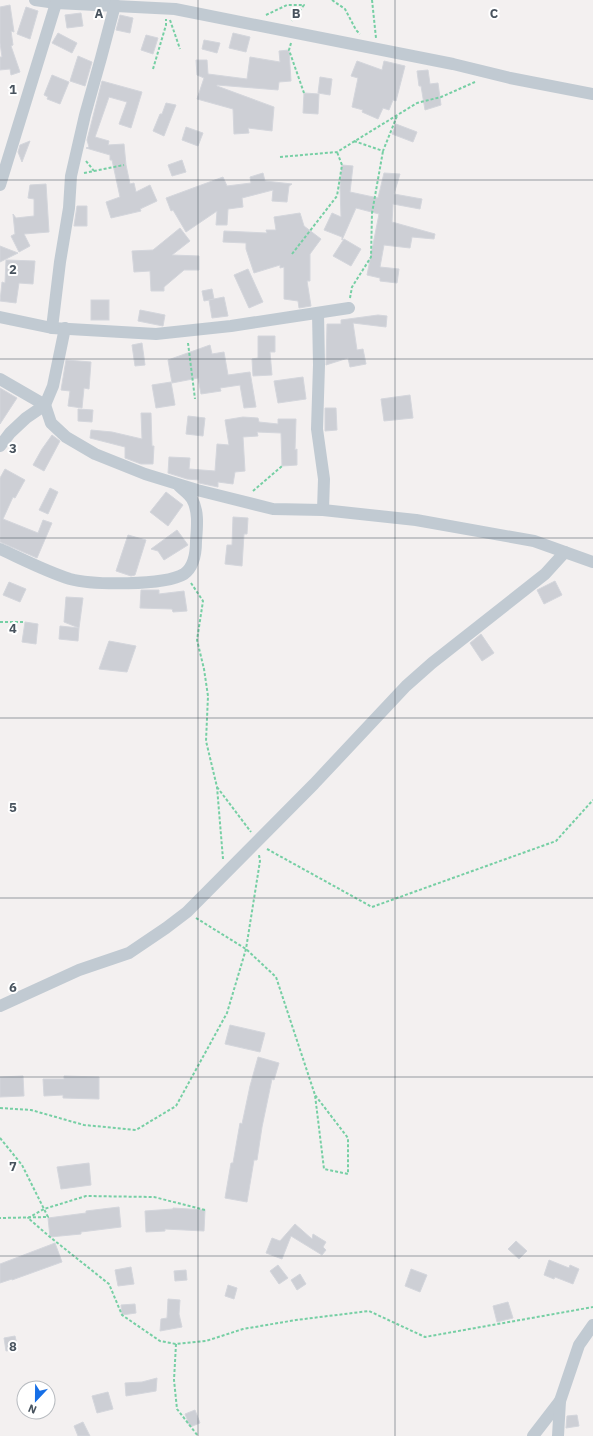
<svg xmlns="http://www.w3.org/2000/svg" width="593" height="1436" font-family="'IBM Plex Sans',sans-serif">
	<style>
		.building { fill: #cdcfd5; stroke: #d4d6dc }
		.lines { fill: none; stroke-linecap: round; stroke-linejoin: round }
		.path { stroke: #76cfa4; stroke-width: 2; stroke-dasharray: 3 2; stroke-linecap: butt }
		.street { stroke: #c1cad2; stroke-width: 12 }
		.grid { fill: none; stroke: #48535e; stroke-width: 1; stroke-opacity: 0.55 }
		.grid-label { font-size: 13px; text-anchor: middle; font-weight: bold; fill: #48535e; stroke: #fff; stroke-width: 4; stroke-linejoin: round; paint-order: stroke }
	</style>
	<rect width="100%" height="100%" fill="#f3f0f0"/>
	<g class="building">
		<polygon points="10,5 14,32 11,31 13,45 11,46 20,72 11,75 10,69 0,70 0,57 2,57 0,43 0,7"/>
		<polygon points="26,7 38,11 30,39 17,34"/>
		<polygon points="81,13 83,26 67,28 65,15"/>
		<polygon points="120,15 133,18 130,33 116,30"/>
		<polygon points="58,33 77,43 72,53 52,43"/>
		<polygon points="233,33 250,37 246,52 229,48"/>
		<polygon points="146,35 158,38 153,54 141,50"/>
		<polygon points="204,40 220,43 217,53 202,49"/>
		<polygon points="289,50 291,81 279,82 278,90 217,85 217,86 274,107 272,131 248,128 249,133 234,134 233,109 197,99 204,78 197,75 196,60 207,60 208,74 247,79 250,57 280,62 279,51"/>
		<polygon points="78,56 92,62 85,86 70,81"/>
		<polygon points="357,61 382,70 384,61 405,66 396,101 393,100 389,110 383,108 378,119 362,112 363,110 352,107 358,78 351,76"/>
		<polygon points="428,70 430,84 438,83 441,105 425,110 421,86 419,86 417,71"/>
		<polygon points="52,75 69,82 60,104 47,99 48,97 44,95"/>
		<polygon points="320,77 332,79 330,95 318,93"/>
		<polygon points="102,81 142,92 131,128 119,124 127,102 109,97 95,137 109,141 108,145 124,144 126,165 130,184 134,183 136,192 150,185 157,201 140,209 141,211 111,218 106,202 120,197 112,160 110,160 110,155 86,148 89,147 87,140"/>
		<polygon points="304,93 319,94 318,114 303,113"/>
		<polygon points="166,103 176,105 164,136 153,131 160,114 162,114"/>
		<polygon points="396,124 417,132 413,142 392,134"/>
		<polygon points="186,127 203,133 198,146 182,140"/>
		<polygon points="30,141 22,162 18,152 20,145"/>
		<polygon points="182,160 186,172 172,176 168,165"/>
		<polygon points="342,165 353,166 350,192 378,198 384,173 400,174 394,194 422,199 420,209 393,204 392,222 435,234 434,239 412,237 410,248 384,245 380,267 399,269 397,283 380,281 380,278 367,275 379,214 356,208 342,240 342,237 324,230 332,213 341,217 340,187"/>
		<polygon points="263,173 265,181 292,184 289,186 287,202 272,201 273,190 242,198 243,207 228,209 227,225 216,225 217,211 186,232 173,210 171,211 166,198 223,177 227,186 251,183 250,177"/>
		<polygon points="46,184 49,232 24,234 30,246 19,252 11,236 15,234 13,214 16,218 34,216 34,199 28,198 30,185"/>
		<polygon points="77,206 87,206 87,226 74,226"/>
		<polygon points="300,213 304,226 321,239 310,254 310,281 307,281 311,306 299,308 298,301 284,299 284,267 280,268 280,265 254,273 246,249 246,243 223,242 224,231 267,233 266,230 276,230 274,217"/>
		<polygon points="180,228 190,241 172,255 199,256 199,270 184,270 164,287 164,291 151,291 150,271 134,272 132,251 153,250"/>
		<polygon points="344,239 361,249 351,266 333,256"/>
		<polygon points="0,246 18,253 0,262"/>
		<polygon points="6,260 35,261 33,284 19,283 16,303 0,301 2,282 5,283"/>
		<polygon points="248,269 263,302 249,308 234,275"/>
		<polygon points="212,289 214,299 204,301 202,291"/>
		<polygon points="224,297 228,316 212,318 209,300"/>
		<rect x="91" y="300" width="18" height="20"/>
		<polygon points="140,310 165,315 163,326 138,321"/>
		<polygon points="378,315 387,316 386,327 353,323 357,350 363,349 366,364 350,367 348,358 326,365 327,324 341,324 341,320"/>
		<polygon points="258,336 275,336 275,352 270,352 272,375 253,376 252,359 258,358"/>
		<polygon points="142,343 145,365 135,366 132,345"/>
		<polygon points="210,345 212,354 224,352 228,375 250,372 256,407 244,408 240,385 220,388 221,391 201,394 198,378 172,383 168,360"/>
		<polygon points="66,360 91,362 89,389 84,388 82,408 68,406 70,391 61,390"/>
		<polygon points="303,377 306,399 278,403 274,381"/>
		<polygon points="171,382 175,405 156,408 152,385"/>
		<polygon points="0,388 17,398 0,424"/>
		<polygon points="410,395 413,418 384,421 381,399"/>
		<polygon points="325,408 336,408 337,430 325,431"/>
		<polygon points="78,409 93,410 92,422 78,421"/>
		<polygon points="141,413 151,413 152,446 154,446 153,464 141,464 125,458 125,447 90,438 91,430 112,432 142,439"/>
		<polygon points="188,416 205,418 203,436 186,434"/>
		<polygon points="243,417 258,418 259,422 278,424 278,419 296,419 295,450 297,449 297,465 282,466 281,433 257,432 258,436 243,437 245,471 235,472 233,484 218,482 218,487 199,483 199,480 187,479 168,473 169,457 190,458 189,469 215,471 217,444 229,445 225,420"/>
		<polygon points="52,435 60,441 44,471 33,465 42,449"/>
		<polygon points="5,469 25,480 15,498 13,497 3,519 38,533 43,520 52,523 37,558 0,542 0,478"/>
		<polygon points="50,488 58,492 48,514 39,510"/>
		<polygon points="166,492 183,505 168,526 150,512"/>
		<polygon points="233,517 248,518 247,534 244,534 242,566 225,564 227,545 232,545"/>
		<polygon points="177,530 188,545 164,560 158,551 151,549"/>
		<polygon points="128,535 146,540 135,575 131,576 116,571"/>
		<polygon points="555,581 562,595 544,604 537,590"/>
		<polygon points="9,582 26,589 20,602 3,595"/>
		<polygon points="141,590 159,590 159,594 184,591 187,611 173,612 172,609 140,608"/>
		<polygon points="66,597 83,598 79,628 64,622"/>
		<polygon points="25,622 38,624 36,644 22,642"/>
		<polygon points="60,626 79,628 78,641 59,639"/>
		<polygon points="481,634 494,653 482,661 470,643"/>
		<polygon points="109,641 136,646 127,672 99,669"/>
		<polygon points="230,1025 265,1033 260,1052 225,1044"/>
		<polygon points="258,1057 279,1063 274,1080 272,1079 262,1127 257,1160 254,1160 247,1202 225,1198 231,1163 233,1163 240,1123 242,1124 250,1086"/>
		<polygon points="23,1076 24,1096 0,1097 0,1077"/>
		<polygon points="64,1076 99,1077 99,1099 63,1098 63,1095 44,1096 43,1079 64,1079"/>
		<polygon points="89,1163 91,1185 61,1189 57,1167"/>
		<polygon points="119,1207 121,1227 81,1232 81,1234 50,1237 48,1218 86,1213 86,1211"/>
		<polygon points="173,1208 205,1210 204,1231 165,1229 165,1231 146,1232 145,1211 173,1209"/>
		<polygon points="295,1224 312,1239 313,1234 326,1242 323,1247 326,1250 322,1255 291,1236 282,1259 266,1253 272,1238 280,1241"/>
		<polygon points="516,1241 527,1251 519,1259 508,1249"/>
		<polygon points="55,1243 62,1262 12,1280 12,1279 0,1283 0,1264"/>
		<polygon points="549,1260 569,1268 570,1265 579,1269 573,1284 555,1277 554,1279 544,1275"/>
		<polygon points="278,1265 288,1278 279,1284 270,1271"/>
		<polygon points="131,1267 134,1284 118,1286 115,1270"/>
		<polygon points="411,1269 427,1275 420,1292 405,1286"/>
		<polygon points="186,1270 187,1280 175,1281 174,1271"/>
		<polygon points="300,1274 306,1284 297,1290 291,1280"/>
		<polygon points="228,1285 237,1288 234,1299 225,1296"/>
		<polygon points="168,1299 180,1300 179,1314 182,1327 160,1331 161,1319 167,1318"/>
		<polygon points="508,1302 513,1318 497,1322 493,1306"/>
		<polygon points="135,1304 136,1313 122,1315 121,1305"/>
		<polygon points="15,1336 18,1349 6,1351 4,1338"/>
		<polygon points="157,1378 156,1391 126,1396 125,1383 142,1382"/>
		<polygon points="108,1392 113,1409 97,1413 92,1396"/>
		<polygon points="195,1410 200,1423 190,1427 185,1414"/>
		<polygon points="577,1415 579,1426 566,1428 567,1416"/>
		<polygon points="83,1422 90,1436 78,1436 74,1426"/>
	</g>
	<g class="lines">
		<g class="path">
			<polyline points="332,0 345,9 356,30 360,34"/>
			<polyline points="372,0 376,38"/>
			<polyline points="266,15 287,5 304,5 292,21"/>
			<polyline points="170,20 180,49"/>
			<polyline points="291,43 289,50 304,93"/>
			<polyline points="153,69 166,25 166,19"/>
			<polyline points="354,141 383,151 397,116"/>
			<polyline points="280,157 337,152 417,103 441,97 475,82"/>
			<polyline points="86,161 94,171"/>
			<polyline points="84,173 124,165"/>
			<polyline points="292,254 337,196 342,165 337,152"/>
			<polyline points="350,298 352,287 371,257 372,213 383,151"/>
			<polyline points="188,343 195,399"/>
			<polyline points="253,491 282,466"/>
			<polyline points="191,583 203,601 197,640 204,669 208,696 206,741 217,787 223,859"/>
			<polyline points="0,622 25,622"/>
			<polyline points="217,787 251,832"/>
			<polyline points="267,849 372,907 556,841 593,800"/>
			<polyline points="196,918 246,949 276,977 315,1095 324,1169 348,1174 348,1138 315,1095"/>
			<polyline points="0,1108 31,1110 84,1125 136,1130 176,1106 227,1013 246,949 260,861 259,855"/>
			<polyline points="0,1138 22,1165 48,1217 0,1218"/>
			<polyline points="205,1210 154,1197 86,1196 44,1209 28,1218 50,1237 109,1284 122,1315 160,1341 176,1344 206,1341 243,1329 296,1320 369,1311 425,1337 593,1307"/>
			<polyline points="176,1344 174,1380 177,1409 198,1436"/>
		</g>
		<g class="street">
			<polyline points="35,0 56,3 175,9 453,64 510,78 593,94"/>
			<polyline points="0,185 57,0"/>
			<polyline points="318,313 319,365 317,429 324,479 323,510"/>
			<polyline points="0,317 52,328 156,334 231,326 349,308"/>
			<polyline points="52,328 60,262 69,208 71,176 85,115 101,58 115,5"/>
			<polyline points="0,379 45,405 51,423 66,437 95,454 145,474 197,490 273,509 323,510 416,520 534,541 593,562"/>
			<polyline points="0,446 10,433 26,418 45,405 53,386 65,328"/>
			<path d="M0 549C22 559 47 572 70 579 92 585 164 586 184 574 194 567 196 552 196 541 197 528 199 511 192 499 189 494 183 490 179 486"/>
			<polyline points="0,1006 79,970 129,953 166,928 187,912 314,784 406,686 432,663 545,574 565,552"/>
			<polyline points="533,1436 560,1401"/>
			<polyline points="558,1436 560,1401 579,1345 593,1325"/>
		</g>
	</g>
	<path class="grid" d="M198 0V1436M395 0V1436M0 180H593M0 359H593M0 538H593M0 718H593M0 898H593M0 1077H593M0 1256H593"/>
	<g class="grid-label">
		<text x="99" y="18">A</text>
		<text x="296" y="18">B</text>
		<text x="494" y="18">C</text>
		<text x="13" y="94">1</text>
		<text x="13" y="274">2</text>
		<text x="13" y="453">3</text>
		<text x="13" y="633">4</text>
		<text x="13" y="812">5</text>
		<text x="13" y="992">6</text>
		<text x="13" y="1171">7</text>
		<text x="13" y="1351">8</text>
	</g>
	<g transform="translate(36 1400) rotate(202)"><circle r="19" fill="#ffffff" stroke="#b6babf"/>
	<path d="M0-3L7 15L0 10L-7 15Z" fill="#166fe7"/>
	<text y="-6" font-size="11" font-weight="bold" text-anchor="middle" fill="#48535e">N</text>
	</g>
</svg>
